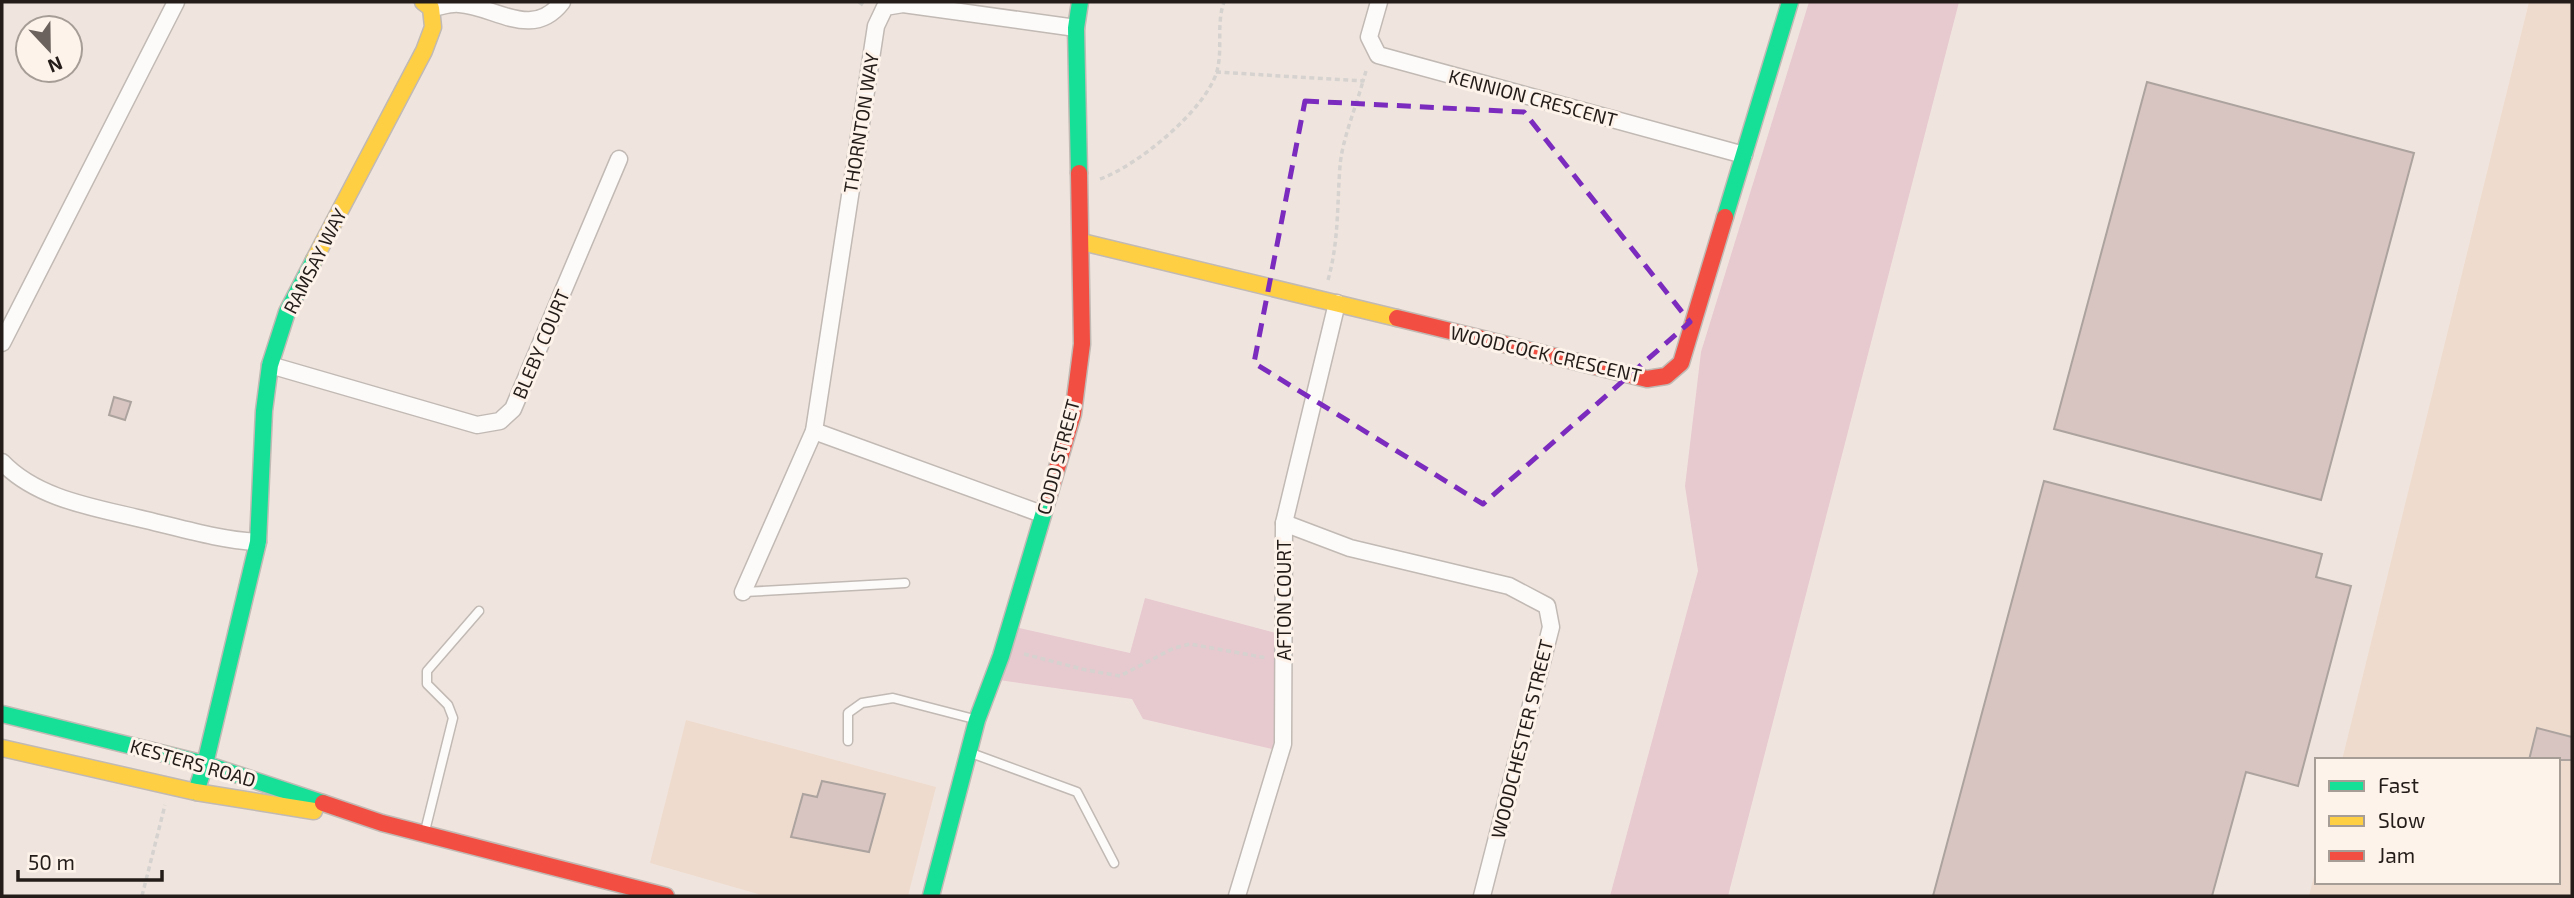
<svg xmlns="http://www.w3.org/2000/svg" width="2574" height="898" font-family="'Exo 2',sans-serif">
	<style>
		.built { fill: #eedbce }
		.green { fill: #e7c9d0 }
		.building { fill: #d8c4c0; stroke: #aca39f; stroke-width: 2 }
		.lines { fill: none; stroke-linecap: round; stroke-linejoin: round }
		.lane-casing { stroke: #c1b9b4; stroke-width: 11 }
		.street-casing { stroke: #c1b9b4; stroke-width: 19 }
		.fast-casing { stroke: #c1b9b4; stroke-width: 19 }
		.slow-casing { stroke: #c1b9b4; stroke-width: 19 }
		.jam-casing { stroke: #c1b9b4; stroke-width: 19 }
		.path { stroke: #d5d2d0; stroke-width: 3.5; stroke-dasharray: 5 3.5; stroke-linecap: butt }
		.lane { stroke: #fdfbfa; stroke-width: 8 }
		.street { stroke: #fdfbfa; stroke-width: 16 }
		.fast { stroke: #16e098; stroke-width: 16 }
		.slow { stroke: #ffcf43; stroke-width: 16 }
		.jam { stroke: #f24e42; stroke-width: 16 }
		.marked { fill: none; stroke: #7b2cbf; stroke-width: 5; stroke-dasharray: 14 9; stroke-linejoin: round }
		.labels { text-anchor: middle; stroke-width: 6; stroke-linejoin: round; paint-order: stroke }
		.street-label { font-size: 19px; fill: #231c18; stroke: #fef3eb }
	</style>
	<rect width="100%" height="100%" fill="#f0e5de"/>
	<g class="built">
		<polygon points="2529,2 2572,2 2572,896 2309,896 2317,864 2317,882 2558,882 2558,760 2342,760"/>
		<polygon points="686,720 936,787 908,896 765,896 650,863"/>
	</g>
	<g class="green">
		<polygon points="1809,2 1959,2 1728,896 1610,896 1698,571 1685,486 1701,352"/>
		<polygon points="1145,598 1283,635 1281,751 1143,719 1132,699 992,679 1010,626 1130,653"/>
	</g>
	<g class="building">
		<polygon points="2147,82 2414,153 2321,500 2054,429"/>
		<polygon points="114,397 131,402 125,420 109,415"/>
		<polygon points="2044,481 2322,554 2316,577 2351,586 2298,786 2246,772 2212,896 1933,896"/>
		<polygon points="2537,728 2572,737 2572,760 2529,760"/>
		<polygon points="822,781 885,794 869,852 791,837 803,794 817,797"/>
	</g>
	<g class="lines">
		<defs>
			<g id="lane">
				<polyline points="744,592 905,583"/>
				<polyline points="848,741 848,713 862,703 893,698 974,719"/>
				<polyline points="971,753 1077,792 1114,863"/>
				<polyline points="425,831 453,718 448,705 427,684 427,671 479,611"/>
			</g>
			<g id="street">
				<polyline points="1379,2 1369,37 1378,55 1744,155"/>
				<path d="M431 8C440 7 450 3 459 4 495 6 532 41 562 2"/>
				<polyline points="2,343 176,2"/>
				<polyline points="270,365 477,425 500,421 513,409 619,159"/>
				<polyline points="814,431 1042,514"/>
				<path d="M2 462C38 500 98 508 146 520 184 529 220 540 258 542"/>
				<polyline points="1284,523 1350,548 1509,586 1547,606 1551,627 1482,896"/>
				<polyline points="743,592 814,431 876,26 885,7 903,4 1076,28"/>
				<polyline points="1237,896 1283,744 1284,523 1337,303"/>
			</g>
			<g id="fast">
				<polyline points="1079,173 1076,28 1080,2"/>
				<polyline points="1725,217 1790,2"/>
				<polyline points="2,714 205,764 323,803"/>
				<polyline points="196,792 205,764 258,542 264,411 270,365 287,312 314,260"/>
				<polyline points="931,896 977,720 1001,656 1049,495"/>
			</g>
			<g id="slow">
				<polyline points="1082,242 1397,318"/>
				<polyline points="314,260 424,51 433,27 431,8 423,2"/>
				<polyline points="2,748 196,792 314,811"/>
			</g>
			<g id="jam">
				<polyline points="1397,318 1647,379 1666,376 1681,363 1725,217"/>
				<polyline points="1049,495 1073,414 1082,344 1079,173"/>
				<polyline points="323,803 382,823 666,896"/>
			</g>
		</defs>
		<use href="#lane" class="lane-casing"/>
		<use href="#street" class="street-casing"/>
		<use href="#fast" class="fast-casing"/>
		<use href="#slow" class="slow-casing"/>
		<use href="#jam" class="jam-casing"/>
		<g class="path">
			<polyline points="859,2 863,5"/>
			<polyline points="1216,72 1363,81 1366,71"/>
			<path d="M1100 179C1137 166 1206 110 1217 71 1223 49 1216 24 1224 2"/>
			<path d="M1328 280C1339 241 1337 205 1340 166 1342 140 1356 107 1363 81"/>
			<polyline points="1024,654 1086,670 1120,676 1174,648 1190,644 1267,658"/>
			<polyline points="142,896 165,805"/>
		</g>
		<use href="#lane" class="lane"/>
		<use href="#street" class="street"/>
		<use href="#fast" class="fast"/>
		<use href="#slow" class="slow"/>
		<use href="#jam" class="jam"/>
	</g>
	<path class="marked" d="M1305 101 1524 112 1690 322 1483 504 1254 363Z"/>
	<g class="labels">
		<g class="street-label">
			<text transform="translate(1533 98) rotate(15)" y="7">KENNION CRESCENT</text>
			<text transform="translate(861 123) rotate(-81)" y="7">THORNTON WAY</text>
			<text transform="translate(315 261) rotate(-63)" y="7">RAMSAY WAY</text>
			<text transform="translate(541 344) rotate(-67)" y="7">BLEBY COURT</text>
			<text transform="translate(1546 354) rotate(13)" y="7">WOODCOCK CRESCENT</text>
			<text transform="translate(1058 457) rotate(-75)" y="7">CODD STREET</text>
			<text transform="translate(1284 600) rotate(-90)" y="7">AFTON COURT</text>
			<text transform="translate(1522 739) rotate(-76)" y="7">WOODCHESTER STREET</text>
			<text transform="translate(193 763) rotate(16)" y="7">KESTERS ROAD</text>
		</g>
	</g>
	<rect width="2574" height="898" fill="none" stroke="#231c18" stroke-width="7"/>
	<rect x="2315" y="758" width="245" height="126" fill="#fef3eb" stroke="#a69d97" stroke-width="2"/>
	<rect x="2329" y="781" width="35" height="10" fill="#16e098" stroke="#a69d97" stroke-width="2"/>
	<text x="2378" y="793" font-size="21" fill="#231c18">Fast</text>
	<rect x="2329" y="816" width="35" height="10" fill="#ffcf43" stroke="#a69d97" stroke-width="2"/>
	<text x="2378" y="828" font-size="21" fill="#231c18">Slow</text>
	<rect x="2329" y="851" width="35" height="10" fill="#f24e42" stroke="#a69d97" stroke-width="2"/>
	<text x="2378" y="863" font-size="21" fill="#231c18">Jam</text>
	<g transform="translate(49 49) rotate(158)"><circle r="33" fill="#fef3eb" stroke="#a69d97" stroke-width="2"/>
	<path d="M0-5L12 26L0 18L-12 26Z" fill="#6b625d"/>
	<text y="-10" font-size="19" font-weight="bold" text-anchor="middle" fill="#231c18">N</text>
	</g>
	<path d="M18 870v10h144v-10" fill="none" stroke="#231c18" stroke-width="3.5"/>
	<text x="28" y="870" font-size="21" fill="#231c18" stroke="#fef3eb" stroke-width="5" paint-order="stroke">50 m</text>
</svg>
